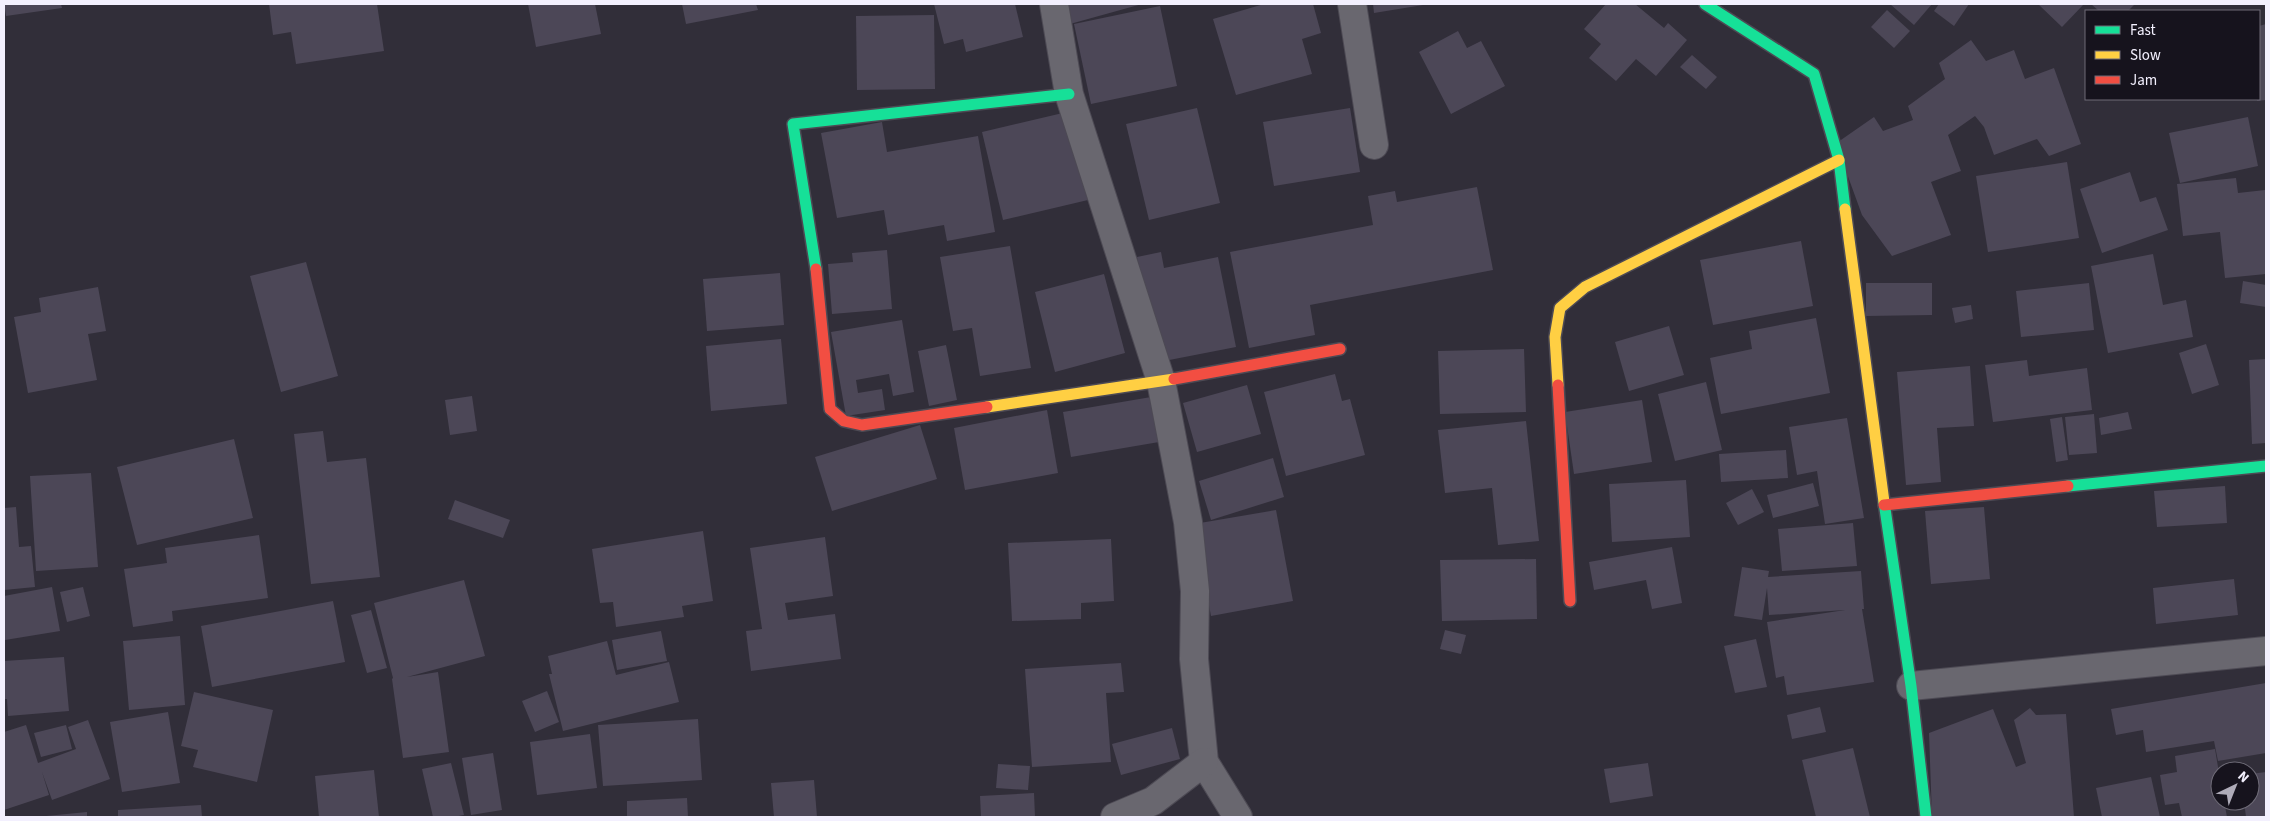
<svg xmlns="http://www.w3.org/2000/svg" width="2270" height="821" font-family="'Source Sans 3',sans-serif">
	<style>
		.building { fill: #4c4757 }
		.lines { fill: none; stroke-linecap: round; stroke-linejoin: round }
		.street-casing { stroke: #4d4a54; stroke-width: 30 }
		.fast-casing { stroke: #4d4a54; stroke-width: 14 }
		.slow-casing { stroke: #4d4a54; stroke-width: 14 }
		.jam-casing { stroke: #4d4a54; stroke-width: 14 }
		.street { stroke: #69676f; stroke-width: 28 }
		.fast { stroke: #16e098; stroke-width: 11 }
		.slow { stroke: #ffcf43; stroke-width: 11 }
		.jam { stroke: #f24e42; stroke-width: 11 }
	</style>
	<rect width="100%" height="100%" fill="#312e39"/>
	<g class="building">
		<polygon points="4,4 61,4 62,8 6,16"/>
		<polygon points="269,4 377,4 384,51 296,64 291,32 273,35"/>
		<polygon points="528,4 595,4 601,34 536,47"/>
		<polygon points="682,4 756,4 758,10 686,24"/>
		<polygon points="934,4 1015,4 1023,37 966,52 963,39 944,44"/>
		<polygon points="1064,4 1142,4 1070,24"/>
		<polygon points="1264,4 1313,4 1321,33 1302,39 1312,74 1236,95 1213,19"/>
		<polygon points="1373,4 1422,4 1423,5 1374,13"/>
		<polygon points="1606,4 1635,4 1664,28 1668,23 1687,40 1656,76 1636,59 1616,81 1589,58 1601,44 1584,29"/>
		<polygon points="1890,4 1932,4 1914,25"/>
		<polygon points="1939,4 1969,4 1954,26 1934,11"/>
		<polygon points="2038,4 2084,4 2062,27"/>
		<polygon points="2091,4 2135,4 2128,11 2099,11"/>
		<polygon points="1160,6 1177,86 1091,104 1074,24"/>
		<polygon points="1887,10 1910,31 1894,48 1871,27"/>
		<polygon points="934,15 935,89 857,90 856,16"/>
		<polygon points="2266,24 2266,100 2257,101 2259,26"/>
		<polygon points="1458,31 1467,48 1481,41 1505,86 1451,114 1419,52"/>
		<polygon points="1971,40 1986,61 2014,50 2025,79 2054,68 2081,144 2049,156 2037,139 1994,155 1984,127 1975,116 1948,135 1961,171 1931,182 1951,235 1892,256 1862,215 1834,138 1838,142 1874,117 1883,131 1913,120 1908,106 1945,79 1939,63"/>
		<polygon points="1692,55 1717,77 1706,89 1680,67"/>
		<polygon points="1197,108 1220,203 1149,220 1126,124"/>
		<polygon points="1350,108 1360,172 1274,186 1263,122"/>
		<polygon points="1067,112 1088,200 1003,220 982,132"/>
		<polygon points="2248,117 2258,166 2180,183 2169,133"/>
		<polygon points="882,122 887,152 978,136 995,232 947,241 944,225 888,235 884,210 837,218 821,133"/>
		<polygon points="2067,162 2079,238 1988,252 1976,176"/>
		<polygon points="2130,172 2140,202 2156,197 2168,230 2102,253 2080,189"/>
		<polygon points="2236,178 2238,193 2265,190 2266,274 2225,278 2220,232 2183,236 2177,184"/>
		<polygon points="1477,187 1493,270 1310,305 1315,335 1249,348 1230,252 1373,225 1368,196 1395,191 1397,202"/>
		<polygon points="1801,241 1813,306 1713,325 1700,260"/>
		<polygon points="1010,246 1031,368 980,376 972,328 953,331 940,257"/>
		<polygon points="887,250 892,309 832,314 828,264 853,262 852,253"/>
		<polygon points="1161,252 1164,268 1218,257 1236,347 1159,362 1137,257"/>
		<polygon points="2153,254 2163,305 2186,300 2193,337 2108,353 2091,266"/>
		<polygon points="306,262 338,376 281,392 250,276"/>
		<polygon points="780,273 784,325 707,331 703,279"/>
		<polygon points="1104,274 1125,353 1055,372 1035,292"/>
		<polygon points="2243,281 2266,285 2266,307 2240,303"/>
		<polygon points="1866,283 1932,283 1932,315 1866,316"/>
		<polygon points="2089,283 2094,330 2021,337 2016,291"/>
		<polygon points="98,287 106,331 88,334 97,380 28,393 14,317 41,312 39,298"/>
		<polygon points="1971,305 1973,319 1955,323 1952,308"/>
		<polygon points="1816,318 1830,393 1721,414 1710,358 1752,349 1749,331"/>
		<polygon points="902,320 914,392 893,396 889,374 856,380 858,393 882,389 885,410 846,416 831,332"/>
		<polygon points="1669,326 1684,375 1629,391 1615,342"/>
		<polygon points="781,339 787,404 711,411 706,346"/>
		<polygon points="2206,344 2219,385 2192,394 2179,353"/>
		<polygon points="946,345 957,400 929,406 918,351"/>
		<polygon points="1524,349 1526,412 1440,414 1438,351"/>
		<polygon points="2266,359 2266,443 2252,444 2249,360"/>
		<polygon points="2027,360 2029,376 2087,368 2092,410 1993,422 1985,365"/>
		<polygon points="1970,366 1974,426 1937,428 1941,482 1906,485 1897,372"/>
		<polygon points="1335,374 1342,401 1350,399 1365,455 1286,476 1264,392"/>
		<polygon points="1706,382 1722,450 1675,461 1658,394"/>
		<polygon points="1247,385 1261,434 1197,452 1183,403"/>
		<polygon points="472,396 477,431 450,435 445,400"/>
		<polygon points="1157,396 1165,441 1071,457 1063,412"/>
		<polygon points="1642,400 1652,462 1574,474 1565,412"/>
		<polygon points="1047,410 1058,473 965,490 954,428"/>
		<polygon points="2128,412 2132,429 2101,435 2099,418"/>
		<polygon points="2094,414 2097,453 2069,455 2065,417"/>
		<polygon points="2062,417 2068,460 2056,462 2050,419"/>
		<polygon points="1847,418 1864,518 1825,524 1817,471 1797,475 1789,427"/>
		<polygon points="1526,421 1539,541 1498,545 1492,488 1445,493 1438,430"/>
		<polygon points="920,425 937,479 832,511 815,457"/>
		<polygon points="323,431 327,462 366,458 380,577 311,584 294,434"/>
		<polygon points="234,439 253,518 137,545 117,467"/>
		<polygon points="1786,450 1788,478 1721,482 1719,454"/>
		<polygon points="1273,458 1284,497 1211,520 1199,481"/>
		<polygon points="91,473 98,567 36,571 30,476"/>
		<polygon points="1686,480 1690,537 1612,542 1609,484"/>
		<polygon points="1813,483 1819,506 1773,518 1767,495"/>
		<polygon points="2225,486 2227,523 2157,527 2154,491"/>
		<polygon points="1752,489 1764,512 1738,525 1726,503"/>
		<polygon points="455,500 510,520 503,538 448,519"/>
		<polygon points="16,507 19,547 31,546 35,587 4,590 4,508"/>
		<polygon points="1984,507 1990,579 1931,584 1925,511"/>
		<polygon points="1276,510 1293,601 1211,616 1194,524"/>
		<polygon points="1853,523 1857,566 1782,571 1778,529"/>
		<polygon points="703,531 713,601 682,606 684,617 616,627 613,602 600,603 592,549"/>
		<polygon points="259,535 268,598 172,611 173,621 133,627 124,569 167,563 165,548"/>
		<polygon points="825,537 833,596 785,603 788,620 835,614 841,659 751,671 746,631 762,629 750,548"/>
		<polygon points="1111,539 1114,601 1081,603 1081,619 1012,621 1008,543"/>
		<polygon points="1672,547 1682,603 1652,609 1646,580 1594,590 1589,562"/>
		<polygon points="1536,559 1537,619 1442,621 1440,560"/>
		<polygon points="1742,567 1769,571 1768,577 1861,571 1864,609 1862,609 1874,682 1787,695 1784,676 1776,678 1767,622 1845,610 1769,615 1767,588 1762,620 1734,616"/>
		<polygon points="2234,579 2238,615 2156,624 2153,588"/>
		<polygon points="464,580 485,656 407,677 438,672 449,752 403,758 392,679 393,678 374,603"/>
		<polygon points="52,587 60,631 5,640 4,596"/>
		<polygon points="83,587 90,616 67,622 60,592"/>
		<polygon points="333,601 345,662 212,687 201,626"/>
		<polygon points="371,610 387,668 367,673 351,615"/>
		<polygon points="1445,630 1466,635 1461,654 1440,649"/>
		<polygon points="661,631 667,661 617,670 612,640"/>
		<polygon points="180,636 185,705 129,710 123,641"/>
		<polygon points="1756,639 1767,687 1735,693 1724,646"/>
		<polygon points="607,641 616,675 669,662 679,702 563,731 549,674 552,674 548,656"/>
		<polygon points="64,657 69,711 8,716 7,699 4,699 4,661"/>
		<polygon points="1121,663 1124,692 1106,693 1111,762 1032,767 1025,669"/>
		<polygon points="2266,683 2266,753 2218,761 2214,741 2146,752 2143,730 2116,735 2111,709"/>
		<polygon points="547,691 559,722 535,732 522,701"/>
		<polygon points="194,692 273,710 257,782 193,767 198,750 181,746"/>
		<polygon points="1820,707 1826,732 1792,739 1787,715"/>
		<polygon points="2030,708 2036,715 2066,714 2074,817 1932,817 1929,733 1993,709 2016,767 2026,763 2014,720"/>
		<polygon points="168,712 180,783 122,792 110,722"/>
		<polygon points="698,719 702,780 603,786 598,725"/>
		<polygon points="88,720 110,779 52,800 42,772 49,795 4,810 4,732 26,725 38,763 76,749 68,727"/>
		<polygon points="66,725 72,749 41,757 34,733"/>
		<polygon points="1172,728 1180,759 1121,775 1112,744"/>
		<polygon points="590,734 597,788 537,795 530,742"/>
		<polygon points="1853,748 1870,817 1816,817 1802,760"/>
		<polygon points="2215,749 2220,779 2220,801 2224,801 2227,817 2182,817 2179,803 2165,805 2160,775 2177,772 2175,756"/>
		<polygon points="493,753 502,810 471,815 462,758"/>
		<polygon points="451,763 464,815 453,817 433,817 422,769"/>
		<polygon points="1648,763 1653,796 1610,803 1604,769"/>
		<polygon points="998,764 1030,766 1028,790 996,788"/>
		<polygon points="374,770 379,817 319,817 315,776"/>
		<polygon points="2266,772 2266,817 2246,817 2244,801 2250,801 2250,774"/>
		<polygon points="2151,777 2160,817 2102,817 2096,788"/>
		<polygon points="814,780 817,817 774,817 771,783"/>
		<polygon points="1034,793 1035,817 981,817 980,796"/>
		<polygon points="687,798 688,817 627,817 627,801"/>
		<polygon points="201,805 202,817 118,817 118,810"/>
		<polygon points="87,812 87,817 46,817 46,816"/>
	</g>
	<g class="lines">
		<defs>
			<g id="street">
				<polyline points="1054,4 1069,94 1161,381 1188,522 1195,591 1194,659 1204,762 1238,817"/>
				<polyline points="1352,4 1374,145"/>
				<polyline points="1911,686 2266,651"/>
				<polyline points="1115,817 1153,801 1204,762"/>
			</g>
			<g id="fast">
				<polyline points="1705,4 1814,74 1839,160 1845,209"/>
				<polyline points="816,269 793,124 1069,94"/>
				<polyline points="2068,486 2266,466"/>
				<polyline points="1884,502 1911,686 1926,817"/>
			</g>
			<g id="slow">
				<polyline points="1845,209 1884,502"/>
				<polyline points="1558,385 1555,337 1560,308 1585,287 1839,160"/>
				<polyline points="987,407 1174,379"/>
			</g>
			<g id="jam">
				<polyline points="816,269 830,409 844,421 862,425 987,407"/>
				<polyline points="1174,379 1340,349"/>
				<polyline points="1558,385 1570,601"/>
				<polyline points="1884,505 2068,486"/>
			</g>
		</defs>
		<use href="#street" class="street-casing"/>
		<use href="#fast" class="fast-casing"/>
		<use href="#slow" class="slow-casing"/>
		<use href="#jam" class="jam-casing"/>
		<use href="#street" class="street"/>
		<use href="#fast" class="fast"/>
		<use href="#slow" class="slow"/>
		<use href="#jam" class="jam"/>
	</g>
	<rect width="2270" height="821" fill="none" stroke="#f3f0fe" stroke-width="10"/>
	<rect x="2085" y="10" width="175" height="90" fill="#16131d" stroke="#6e6b77"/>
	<rect x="2095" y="26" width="25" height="8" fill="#16e098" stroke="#6e6b77"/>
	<text x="2130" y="35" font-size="15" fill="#f3f0fe">Fast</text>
	<rect x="2095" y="51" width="25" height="8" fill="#ffcf43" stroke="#6e6b77"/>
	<text x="2130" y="60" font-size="15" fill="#f3f0fe">Slow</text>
	<rect x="2095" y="76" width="25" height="8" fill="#f24e42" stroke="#6e6b77"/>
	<text x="2130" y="85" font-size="15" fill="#f3f0fe">Jam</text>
	<g transform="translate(2235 786) rotate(43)"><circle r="24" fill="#16131d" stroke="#6e6b77"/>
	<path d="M0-4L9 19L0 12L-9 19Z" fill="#afacb9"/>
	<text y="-8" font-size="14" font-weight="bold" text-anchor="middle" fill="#f3f0fe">N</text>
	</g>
</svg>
